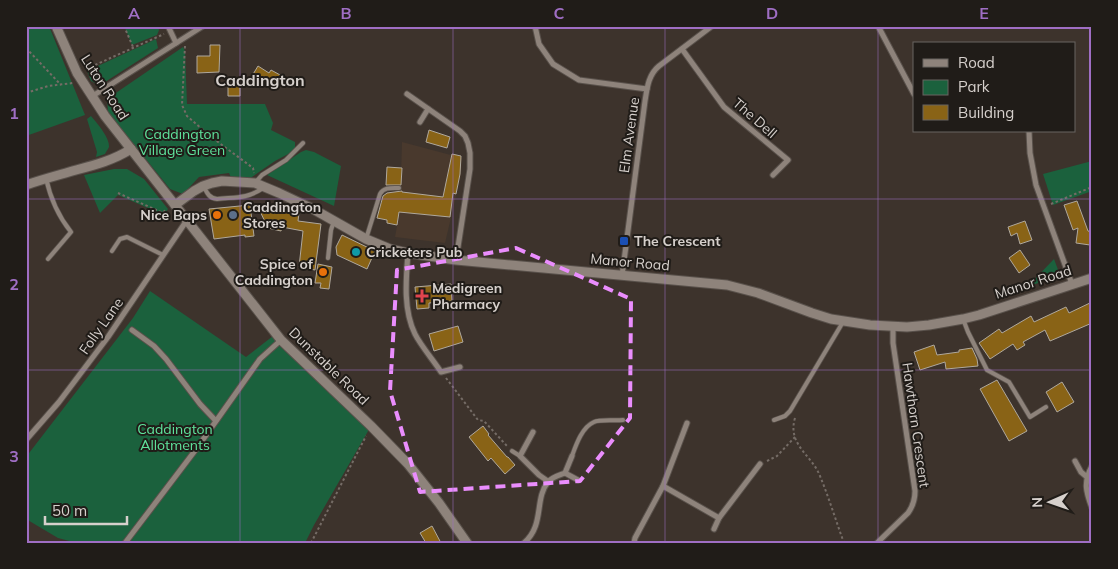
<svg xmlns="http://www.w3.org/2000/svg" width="1118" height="569" font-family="Mulish,sans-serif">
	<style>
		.industrial { fill: #49392d }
		.green { fill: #1b613d }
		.building { fill: #896316; stroke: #afa89d }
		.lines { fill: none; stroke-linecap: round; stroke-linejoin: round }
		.service-casing { stroke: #59514b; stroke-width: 5.5 }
		.minor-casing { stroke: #59514b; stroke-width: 7 }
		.tertiary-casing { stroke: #59514b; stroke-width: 11 }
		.path { stroke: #756c66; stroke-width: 2; stroke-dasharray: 2.5 2.5; stroke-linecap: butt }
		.service { stroke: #8e837b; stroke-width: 4 }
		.minor { stroke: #8e837b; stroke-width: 5 }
		.tertiary { stroke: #8e837b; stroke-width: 9 }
		.marked { fill: none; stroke: #ea8dfd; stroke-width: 4; stroke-dasharray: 10 6; stroke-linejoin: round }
		.grid { fill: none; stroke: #9f6ec4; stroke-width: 1; stroke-opacity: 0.55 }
		.food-dot { fill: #e8710a; stroke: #201c18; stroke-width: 2 }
		.service-dot { fill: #5c6f8a; stroke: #201c18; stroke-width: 2 }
		.transit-dot { fill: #1a4fb4; stroke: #201c18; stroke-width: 2 }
		.culture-dot { fill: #0f9aa8; stroke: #201c18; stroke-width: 2 }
		.health-dot { fill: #e0444e; stroke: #201c18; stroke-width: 2 }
		.labels { text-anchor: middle; stroke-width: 4; stroke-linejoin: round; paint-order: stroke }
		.street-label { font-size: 14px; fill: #d6d0cc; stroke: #201c18 }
		.park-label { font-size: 14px; fill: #5fe39c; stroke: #201c18 }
		.poi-label { font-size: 14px; font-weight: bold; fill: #d6d0cc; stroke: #201c18; text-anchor: start }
		.quarter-label { font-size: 16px; font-weight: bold; fill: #d6d0cc; stroke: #201c18 }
		.neatline { fill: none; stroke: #9f6ec4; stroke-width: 2 }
		.grid-label { font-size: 16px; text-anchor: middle; font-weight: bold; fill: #9f6ec4 }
	</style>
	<rect width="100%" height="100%" fill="#3d332c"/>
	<polygon class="industrial" points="402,142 462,158 461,175 445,243 395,237 400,210"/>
	<g class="green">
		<polygon points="26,26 49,26 85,115 26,136"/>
		<polygon points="131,26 158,26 159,30 157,35 132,45 125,28"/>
		<polygon points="156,39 158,48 105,82 95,83 91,81 87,71"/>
		<polygon points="183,47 185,51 187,104 265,104 273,123 271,130 295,142 295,148 290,153 275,161 249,179 232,180 229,173 199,177 183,194 170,189 108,112 107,99"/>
		<path d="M91 116C97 123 110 138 109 147 108 149 106 152 105 154L96 157 97 152 87 119Z"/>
		<polygon points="306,150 314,152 341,166 334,206 267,175 301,152"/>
		<polygon points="1092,161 1092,191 1053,205 1043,174"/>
		<polygon points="114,169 127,169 144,179 168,209 164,215 118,195 100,213 84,175"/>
		<polygon points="1054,259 1060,275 1030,286 1030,284"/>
		<polygon points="150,291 246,357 273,336 371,426 314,525 305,543 77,543 58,538 26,519 26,457 133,318"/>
	</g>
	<g class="building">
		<polygon points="210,45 220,45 219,72 197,73 197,56 210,56"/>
		<polygon points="258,66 269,73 271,70 282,76 274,89 252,76"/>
		<polygon points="240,82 240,96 228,96 228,83"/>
		<polygon points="429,130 450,137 447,148 426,142"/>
		<polygon points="452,154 461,156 460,174 456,194 453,193 450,217 399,212 397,225 387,223 387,220 377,218 383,196 387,193 402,191 402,192 443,197"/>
		<polygon points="387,167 402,168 401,185 386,185"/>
		<polygon points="1077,201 1088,231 1091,232 1090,245 1076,243 1078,228 1073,230 1064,205"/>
		<polygon points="250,205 254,236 245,237 245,235 214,239 209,209"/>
		<polygon points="257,205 299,213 298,221 321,224 315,270 299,267 303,231 282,227 281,231 268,228"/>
		<polygon points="1025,221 1032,240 1020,244 1017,233 1011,236 1008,227"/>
		<polygon points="342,235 375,251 367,269 337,255 336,247"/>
		<polygon points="1020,250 1030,265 1019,273 1009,258"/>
		<polygon points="318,264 332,267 329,289 320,288 321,283 315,283"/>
		<polygon points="451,284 452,301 429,303 429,308 417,309 415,287"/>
		<polygon points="1092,302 1092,323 1050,341 1045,330 1023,342 1025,345 1017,350 1013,344 990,359 979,343 999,329 1002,333 1031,316 1034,322 1066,307 1069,313"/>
		<polygon points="458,326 463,342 434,351 429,334"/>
		<polygon points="934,345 937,355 959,352 959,350 972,348 977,359 978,366 946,369 945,362 920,370 914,352"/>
		<polygon points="997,380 1027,431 1009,441 980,389"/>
		<polygon points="1062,382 1074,402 1057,412 1046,392"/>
		<polygon points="483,426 489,434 488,435 507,457 508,457 515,465 505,474 491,458 488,461 469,437"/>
		<polygon points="432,526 441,543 426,543 420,533"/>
	</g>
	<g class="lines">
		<defs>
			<g id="service">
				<path d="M46 178C50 197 59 217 71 232L48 259"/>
				<polyline points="255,183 262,175 286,160 303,143"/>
				<path d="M204 187C207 193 209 198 217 199 236 197 247 199 263 188"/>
				<path d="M366 239 380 194C384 187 391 188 399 188"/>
				<polyline points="112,251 120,239 127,237 163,255"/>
				<polyline points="328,258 331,230 334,221"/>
				<polyline points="963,319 968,332 987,370 1009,382 1030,417 1046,407"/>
				<polyline points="774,420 785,416 790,411 843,322"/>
				<polyline points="512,451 520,456"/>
				<path d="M572 456C576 445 582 427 594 422 600 419 615 421 623 420"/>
			</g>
			<g id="minor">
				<polyline points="168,26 176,43"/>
				<polyline points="535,26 539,44 553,64 579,80 647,89"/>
				<polyline points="878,26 914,94"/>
				<polyline points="682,49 724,107 788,160 773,175"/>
				<polyline points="407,94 460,131 465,136 468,143 470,153 470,169 456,260"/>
				<polyline points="91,97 203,26"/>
				<polyline points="420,122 428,109"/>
				<polyline points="1029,131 1030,153 1036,185 1072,284"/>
				<path d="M408 253C406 279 403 310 415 334 421 346 434 361 441 372L460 367"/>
				<path d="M622 276 645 101C647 89 648 75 659 66L712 26"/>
				<polyline points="132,330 154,346 166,359 200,404 216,421"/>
				<polyline points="533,432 520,456 539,475 549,482"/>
				<polyline points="26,440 59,402 108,337 187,220"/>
				<polyline points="1075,461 1081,472 1087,477"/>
				<path d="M1092 466C1083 482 1086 492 1092 508"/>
				<polyline points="565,473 578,480"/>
				<polyline points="663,486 719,518 760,464"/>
				<polyline points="714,529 719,518"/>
				<polyline points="125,543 197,448 260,359 281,340"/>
				<path d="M524 543C545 525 534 499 548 482 552 477 560 475 565 473L572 456"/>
				<polyline points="634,543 635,538 663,486 687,423"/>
				<path d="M877 543 908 513C913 506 915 500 915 491L893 343V326"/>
			</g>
			<g id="tertiary">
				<polyline points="56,26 77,73 105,116 281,340 371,426 408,464 439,503 467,543"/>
				<path d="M26 185C43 179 59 175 76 170 95 165 114 160 131 149"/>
				<polyline points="175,205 194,191 203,186 212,183 222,181 255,183 279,193 313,209 366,239 390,249 408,253 456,260 727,285 758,293 812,313 831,319 870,325 907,327 929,325 963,319 979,315 1092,278"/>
			</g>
		</defs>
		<use href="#service" class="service-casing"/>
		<use href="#minor" class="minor-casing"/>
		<use href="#tertiary" class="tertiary-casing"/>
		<g class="path">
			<polyline points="124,26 133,47"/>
			<polyline points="185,46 182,105 187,116 210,136 253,168 254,173"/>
			<polyline points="26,48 61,85"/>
			<polyline points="86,69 164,34"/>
			<polyline points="26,93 48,86 73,83"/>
			<polyline points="118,193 163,213 166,209"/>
			<polyline points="1051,204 1092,187"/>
			<polyline points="446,378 478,420 484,421 507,446"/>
			<path d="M795 418C787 445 812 455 820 476 829 498 836 521 844 543"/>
			<polyline points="767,461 777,456 795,437"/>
			<polyline points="311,543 366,436"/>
		</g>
		<use href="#service" class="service"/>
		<use href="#minor" class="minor"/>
		<use href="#tertiary" class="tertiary"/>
	</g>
	<path class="marked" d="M516 248 631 299 630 418 580 481 420 492 390 391 397 270Z"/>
	<path class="grid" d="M240 26V543M453 26V543M665 26V543M878 26V543M26 199H1092M26 370H1092"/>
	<g class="food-dot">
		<circle cx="217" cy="215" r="5"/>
		<circle cx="323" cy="272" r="5"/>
	</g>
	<circle class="service-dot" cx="233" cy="215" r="5"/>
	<rect class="transit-dot" x="619" y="236" width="10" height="10" rx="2.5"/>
	<circle class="culture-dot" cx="356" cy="252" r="5"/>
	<path class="health-dot" d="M419.5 288.5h5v5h5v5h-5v5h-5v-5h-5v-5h5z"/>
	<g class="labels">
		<g class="street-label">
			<text transform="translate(105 87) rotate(57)" y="5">Luton Road</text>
			<text transform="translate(755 118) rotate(41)" y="5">The Dell</text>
			<text transform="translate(629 135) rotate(-82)" y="5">Elm Avenue</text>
			<text transform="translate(630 262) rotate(5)" y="5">Manor Road</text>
			<text transform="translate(1033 282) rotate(-18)" y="5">Manor Road</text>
			<text transform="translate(101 326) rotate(-55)" y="5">Folly Lane</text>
			<text transform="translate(329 366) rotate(44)" y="5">Dunstable Road</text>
			<text transform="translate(916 425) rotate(82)" y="5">Hawthorn Crescent</text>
		</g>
		<g class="park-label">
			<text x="182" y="139">Caddington<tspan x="182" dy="16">Village Green</tspan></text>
			<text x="175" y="434">Caddington<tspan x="175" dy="16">Allotments</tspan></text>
		</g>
		<g class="poi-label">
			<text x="243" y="212">Caddington<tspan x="243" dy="16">Stores</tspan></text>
			<text x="207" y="220" text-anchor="end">Nice Baps</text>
			<text x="634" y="246">The Crescent</text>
			<text x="366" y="257">Cricketers Pub</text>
			<text x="313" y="269" text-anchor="end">Spice of<tspan x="313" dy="16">Caddington</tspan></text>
			<text x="432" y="293">Medigreen<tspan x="432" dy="16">Pharmacy</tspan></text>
		</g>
		<g class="quarter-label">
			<text x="260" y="86">Caddington</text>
		</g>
	</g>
	<rect width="1118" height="569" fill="none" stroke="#201c18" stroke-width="55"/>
	<rect x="913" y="42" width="162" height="90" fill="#201c18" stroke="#696460"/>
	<rect x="923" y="59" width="25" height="8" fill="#8e837b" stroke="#696460"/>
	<text x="958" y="68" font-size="15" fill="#d6d0cc">Road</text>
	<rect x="923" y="80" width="25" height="15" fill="#1b613d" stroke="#696460"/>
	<text x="958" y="92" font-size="15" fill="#d6d0cc">Park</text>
	<rect x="923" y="105" width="25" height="15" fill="#896316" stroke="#696460"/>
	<text x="958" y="118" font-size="15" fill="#d6d0cc">Building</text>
	<g transform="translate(1050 502) rotate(268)" stroke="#201c18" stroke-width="4" paint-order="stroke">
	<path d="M0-4L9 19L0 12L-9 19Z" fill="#d6d0cc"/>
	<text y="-8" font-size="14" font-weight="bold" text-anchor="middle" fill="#d6d0cc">N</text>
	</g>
	<path d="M45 516v8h82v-8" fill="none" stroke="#d6d0cc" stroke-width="2.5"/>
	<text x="52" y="516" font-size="15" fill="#d6d0cc" stroke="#201c18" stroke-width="4" paint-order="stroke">50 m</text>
	<rect x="28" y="28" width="1062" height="514" class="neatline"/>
	<g class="grid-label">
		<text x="134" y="19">A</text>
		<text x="346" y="19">B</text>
		<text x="559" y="19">C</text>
		<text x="772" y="19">D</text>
		<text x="984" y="19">E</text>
		<text x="14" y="119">1</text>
		<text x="14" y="290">2</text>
		<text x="14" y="462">3</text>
	</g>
</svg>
